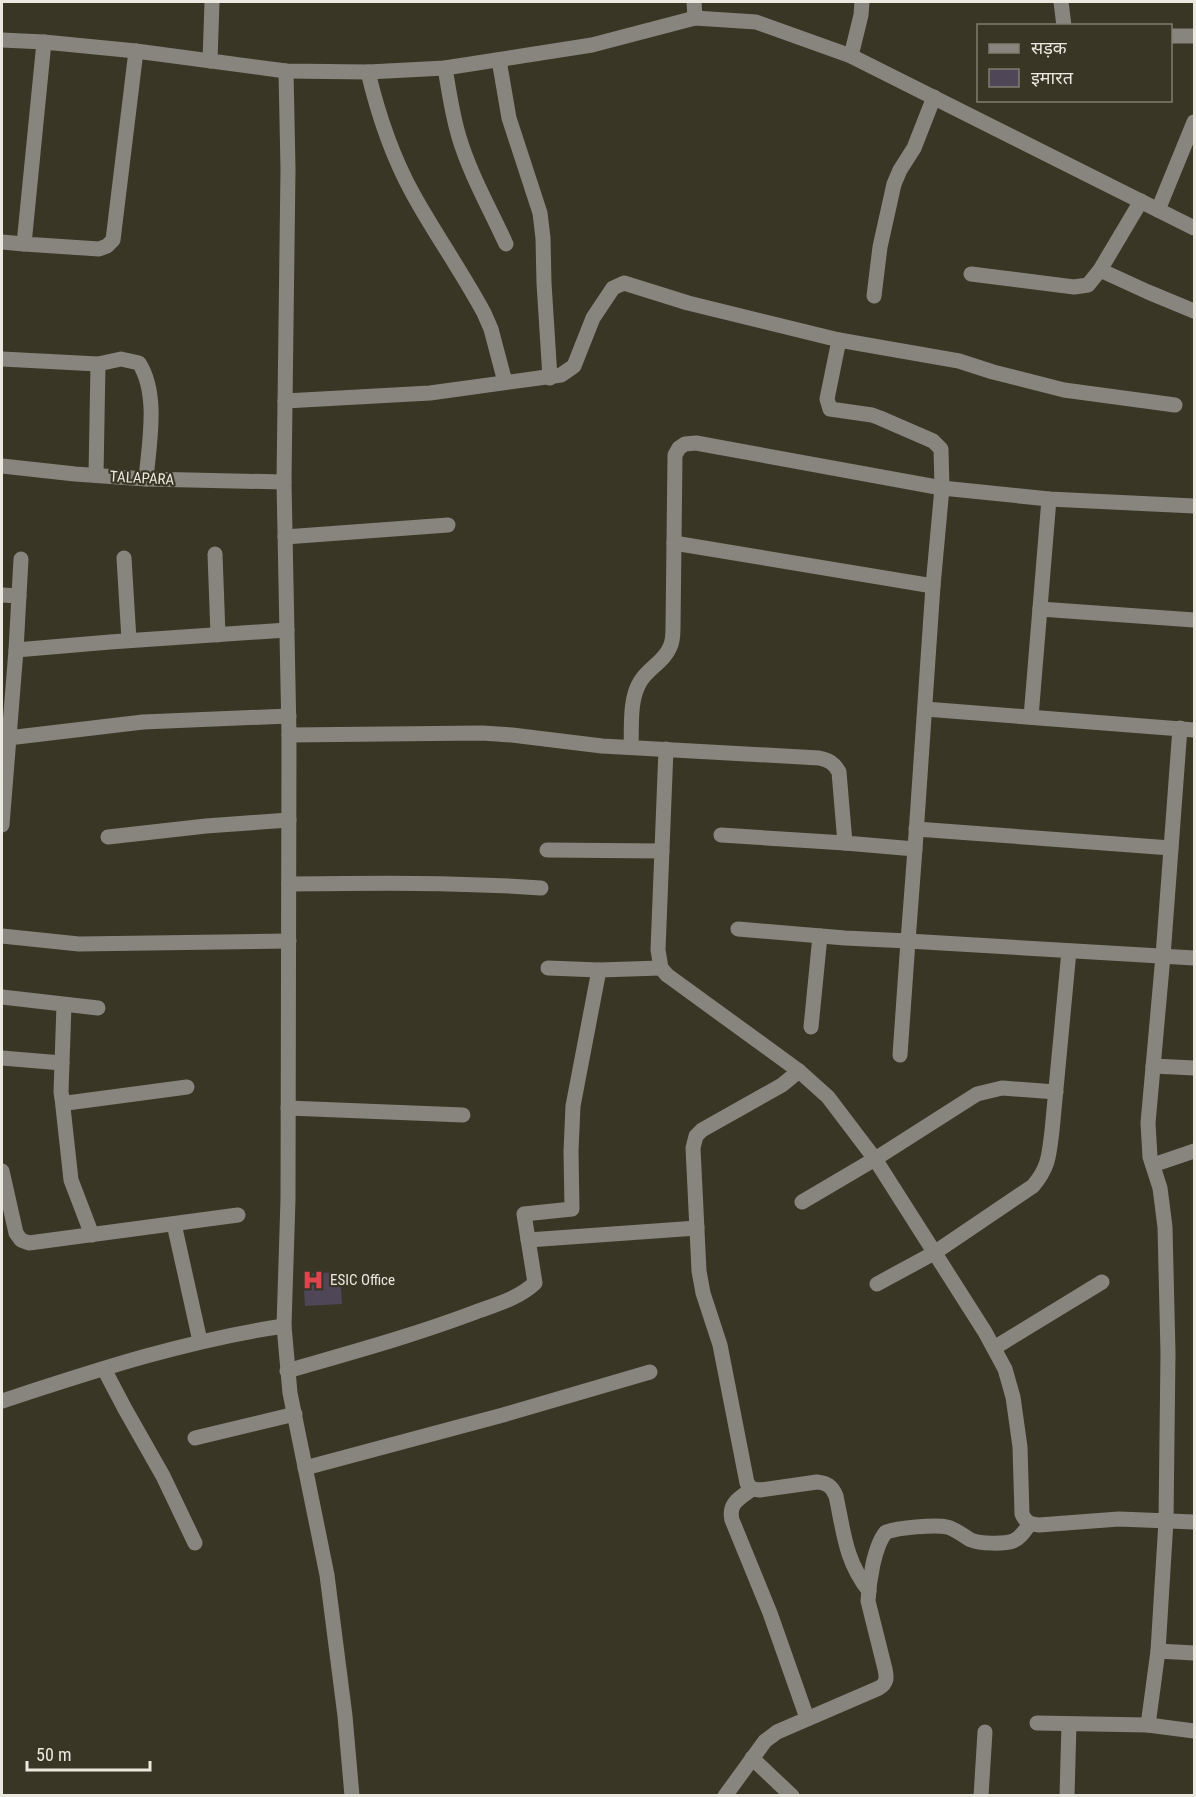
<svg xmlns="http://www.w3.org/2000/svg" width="1196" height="1797" font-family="'Roboto Condensed','Noto Sans Devanagari',sans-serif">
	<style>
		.building { fill: #4f4757 }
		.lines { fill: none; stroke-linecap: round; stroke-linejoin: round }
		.minor { stroke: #87857d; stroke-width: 15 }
		.labels { text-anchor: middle; stroke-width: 4.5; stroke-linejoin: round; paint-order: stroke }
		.street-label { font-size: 15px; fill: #ebe9df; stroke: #393626 }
		.poi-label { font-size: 15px; fill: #ebe9df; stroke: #393626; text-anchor: start }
	</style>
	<rect width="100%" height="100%" fill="#393626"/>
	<polygon class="building" points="340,1272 342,1304 305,1306 303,1274"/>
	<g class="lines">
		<g class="minor">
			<polyline points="694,2 695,18"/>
			<polyline points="1061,2 1064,26"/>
			<polyline points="1170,36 1194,36"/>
			<polyline points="2,40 44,42 136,51 286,71 368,72 445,68 592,45 695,18 756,22 851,56 1194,228"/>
			<polyline points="44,42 24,244 99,249 107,246 113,240 136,51"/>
			<polyline points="851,56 861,15 862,2"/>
			<polyline points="499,60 509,118 540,213 543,238 544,283 550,378"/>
			<polyline points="210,61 212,2"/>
			<path d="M445 68C449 91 452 114 459 137 470 174 490 209 506 244"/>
			<path d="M286 71 288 169 284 482 289 735 482 733 512 735 602 746 819 758C829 760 834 763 839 772L845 843 915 849 908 941 845 938 738 929"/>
			<path d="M368 72C378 114 392 156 413 194 435 234 462 272 484 313L491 329 505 382"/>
			<polyline points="1158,210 1194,122"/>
			<polyline points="2,242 24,244"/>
			<polyline points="1100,270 1148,292 1194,311"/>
			<polyline points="971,274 1074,287 1088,285 1100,270 1141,201"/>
			<polyline points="874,296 880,247 894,184 900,170 914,148 934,97"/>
			<polyline points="839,340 827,399 830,409 872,415 880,418 933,441 941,449 942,488 933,586 915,849"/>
			<path d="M2 359 98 364 121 359 139 363C159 394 149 444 146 479"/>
			<polyline points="285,401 430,393 561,375 574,366 593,318 613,288 624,283 688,303 839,340 959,361 993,372 1064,390 1175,405"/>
			<polyline points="2,466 75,474 146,479 284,482"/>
			<polyline points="96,475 98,364"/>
			<polyline points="285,537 448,525"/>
			<polyline points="674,543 933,586"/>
			<polyline points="215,554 218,635"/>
			<polyline points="124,558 129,640"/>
			<polyline points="2,595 19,596"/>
			<polyline points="1040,609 1194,620"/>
			<polyline points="16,650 110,642 287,630"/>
			<polyline points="925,709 1194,730"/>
			<polyline points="1031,717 1049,499"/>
			<polyline points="289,735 288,1199 284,1326 290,1393 327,1575 345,1716 352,1796"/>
			<polyline points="8,738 143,722 289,716"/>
			<path d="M631 747C632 727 629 700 640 682 648 668 664 662 670 647 673 641 673 634 673 628L675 455 679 448 685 444 696 443 942 488 1049 499 1194 506"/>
			<path d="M666 749 658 950 661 968 667 975 799 1071 828 1097 875 1159 985 1332 1005 1369 1013 1397 1020 1447 1022 1514C1026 1523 1030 1524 1039 1525L1119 1519 1194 1522"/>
			<polyline points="2,825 16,650 21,559"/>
			<polyline points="916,829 1171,848"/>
			<polyline points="721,835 845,843"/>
			<polyline points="108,837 206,826 289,820"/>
			<polyline points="547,850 662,851"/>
			<path d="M289 884C374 883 456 882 541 888"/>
			<polyline points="2,936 79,944 289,941"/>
			<polyline points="548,968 599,970 661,968"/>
			<polyline points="2,997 98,1008"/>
			<polyline points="64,1005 61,1092 62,1098 67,1103 187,1087"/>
			<polyline points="811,1027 820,936"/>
			<polyline points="900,1055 908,941 1194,958"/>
			<polyline points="2,1058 62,1063"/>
			<polyline points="1153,1066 1194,1068"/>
			<path d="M799 1071 782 1085 702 1130 696 1136 693 1148 699 1271 703 1293 720 1345 747 1483 752 1489 760 1490 817 1482C827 1483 832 1486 836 1496 844 1533 845 1560 869 1591"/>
			<polyline points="62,1098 71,1180 92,1235"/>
			<polyline points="288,1108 463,1115"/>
			<polyline points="1153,1165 1194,1151"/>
			<polyline points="2,1171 16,1233 21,1240 29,1243 238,1215"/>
			<polyline points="802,1202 875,1159 977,1094 1002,1088 1056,1092"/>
			<polyline points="174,1224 200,1341"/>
			<polyline points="528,1240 697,1228"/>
			<path d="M877 1284 934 1253 1033 1186C1049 1167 1049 1155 1052 1131L1069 951"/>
			<polyline points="994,1348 1102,1282"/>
			<polyline points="104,1369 125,1409 163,1476 195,1543"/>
			<path d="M287 1371C349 1353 412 1336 473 1313 494 1305 518 1299 535 1283L524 1214 572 1209 571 1151 573 1106 599 970"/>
			<path d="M2 1401C94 1371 187 1340 284 1326"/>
			<polyline points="195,1438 295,1414"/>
			<polyline points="305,1468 503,1415 650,1372"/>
			<path d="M752 1489C740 1498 728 1503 732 1520L770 1613 807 1718"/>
			<polyline points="1158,1651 1194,1653"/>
			<polyline points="1037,1723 1148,1725 1194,1731"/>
			<polyline points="1148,1725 1158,1651 1166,1521 1168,1353 1165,1227 1160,1188 1150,1157 1148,1123 1163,956 1180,728"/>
			<polyline points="752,1758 792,1796"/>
			<path d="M725 1796 765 1741 777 1732 879 1688C887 1683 887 1678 885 1669L868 1601C869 1582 874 1546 886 1532 898 1528 935 1524 947 1527 956 1529 963 1536 971 1540 980 1544 1005 1544 1013 1541 1021 1538 1025 1530 1030 1524"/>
			<polyline points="981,1796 985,1732"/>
			<polyline points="1067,1796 1069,1724"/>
		</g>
	</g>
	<defs>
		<symbol id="hospital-bare" viewBox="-9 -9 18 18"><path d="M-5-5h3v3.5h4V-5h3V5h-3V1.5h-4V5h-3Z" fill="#e0444e" stroke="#393626" stroke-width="2.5" paint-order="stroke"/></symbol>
	</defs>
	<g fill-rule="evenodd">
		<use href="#hospital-bare" x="298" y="1265" width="30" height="30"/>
	</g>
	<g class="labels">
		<g class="street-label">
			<text transform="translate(142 478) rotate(3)" y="5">TALAPARA</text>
		</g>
		<g class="poi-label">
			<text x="330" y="1285">ESIC Office</text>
		</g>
	</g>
	<rect width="1196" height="1797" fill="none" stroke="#ebe9df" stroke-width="6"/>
	<rect x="977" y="24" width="195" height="78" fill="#393626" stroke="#807e70" stroke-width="1.5"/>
	<rect x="989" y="44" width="30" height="9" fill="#87857d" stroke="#807e70" stroke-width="1.5"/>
	<text x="1031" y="54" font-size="18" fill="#ebe9df">सड़क</text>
	<rect x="989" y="69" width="30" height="18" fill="#4f4757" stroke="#807e70" stroke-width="1.5"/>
	<text x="1031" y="84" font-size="18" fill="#ebe9df">इमारत</text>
	<path d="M27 1761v9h123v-9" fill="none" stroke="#ebe9df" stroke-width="3"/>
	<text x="36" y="1761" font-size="18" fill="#ebe9df" stroke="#393626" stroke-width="4.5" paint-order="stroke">50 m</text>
</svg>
